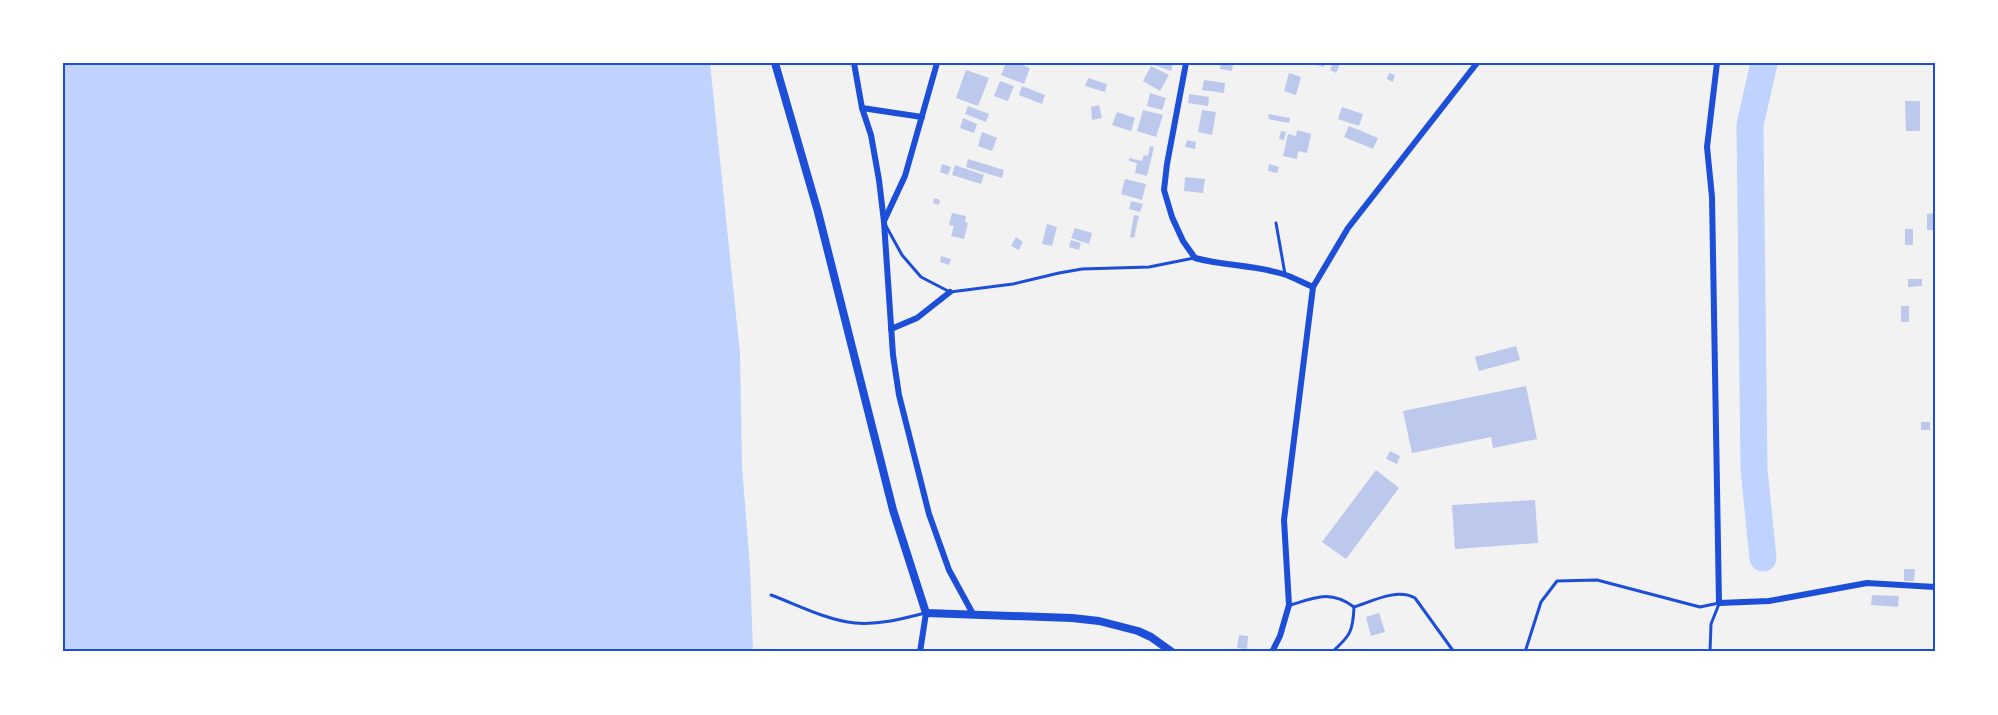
<svg xmlns="http://www.w3.org/2000/svg" width="1998" height="715" font-family="Manrope,sans-serif">
	<style>
		.water { fill: #bfd3fe }
		.lines { fill: none; stroke-linecap: round; stroke-linejoin: round }
		.river { stroke: #bfd3fe; stroke-width: 27 }
		.building { fill: #bdc9ec }
		.service { stroke: #1d4ed8; stroke-width: 3 }
		.minor { stroke: #1d4ed8; stroke-width: 6 }
		.tertiary { stroke: #1d4ed8; stroke-width: 8 }
		.neatline { fill: none; stroke: #1d4ed8; stroke-width: 2 }
	</style>
	<rect width="100%" height="100%" fill="#f2f2f2"/>
	<polygon class="water" points="63,63 710,63 740,354 742,466 750,568 753,652 63,652"/>
	<g class="lines">
		<polyline class="river" points="1763,558 1754,469 1750,125 1764,63"/>
	</g>
	<g class="building">
		<polygon points="1006,63 1017,63 1030,68 1024,84 1001,75"/>
		<polygon points="1149,63 1173,63 1171,71"/>
		<polygon points="1221,63 1233,64 1232,71 1220,69"/>
		<polygon points="1310,63 1325,63 1324,67"/>
		<polygon points="1333,63 1340,64 1336,73 1330,70"/>
		<polygon points="1151,66 1169,75 1160,91 1143,81"/>
		<polygon points="966,70 989,78 978,106 956,98"/>
		<polygon points="1289,73 1301,77 1296,95 1284,91"/>
		<polygon points="1389,73 1395,75 1393,82 1387,79"/>
		<polygon points="1088,78 1107,84 1105,92 1085,86"/>
		<polygon points="1204,80 1225,83 1224,93 1202,90"/>
		<polygon points="1000,81 1014,86 1008,101 994,96"/>
		<polygon points="1022,86 1045,95 1042,104 1019,95"/>
		<polygon points="1150,93 1166,98 1162,110 1147,106"/>
		<polygon points="1189,94 1209,97 1208,106 1188,103"/>
		<polygon points="1905,101 1920,101 1920,131 1906,131"/>
		<polygon points="1099,105 1102,118 1092,120 1091,107"/>
		<polygon points="968,106 989,114 986,122 965,114"/>
		<polygon points="1342,107 1363,114 1359,126 1338,119"/>
		<polygon points="1143,110 1163,115 1156,137 1137,131"/>
		<polygon points="1202,110 1216,112 1212,135 1198,132"/>
		<polygon points="1117,112 1135,118 1131,131 1112,125"/>
		<polygon points="1269,114 1290,118 1289,123 1268,119"/>
		<polygon points="963,118 977,124 974,133 960,128"/>
		<polygon points="1349,126 1378,138 1373,149 1344,137"/>
		<polygon points="1297,130 1311,134 1307,153 1298,151 1297,159 1283,156 1288,134 1296,136"/>
		<polygon points="1281,131 1286,132 1284,140 1279,139"/>
		<polygon points="982,132 997,138 992,151 978,146"/>
		<polygon points="1187,140 1196,142 1195,149 1185,147"/>
		<polygon points="1150,146 1154,147 1147,176 1135,173 1137,163 1129,161 1129,158 1142,161 1144,155 1148,156"/>
		<polygon points="968,159 1004,170 1002,178 966,167"/>
		<polygon points="942,164 951,167 948,175 940,172"/>
		<polygon points="1269,164 1279,167 1277,173 1268,171"/>
		<polygon points="955,165 984,175 981,184 952,175"/>
		<polygon points="1185,177 1205,179 1203,193 1184,191"/>
		<polygon points="1125,179 1146,184 1142,200 1121,194"/>
		<polygon points="934,198 940,200 939,205 933,203"/>
		<polygon points="1131,201 1143,204 1140,212 1129,209"/>
		<polygon points="952,213 966,216 965,222 968,223 964,239 951,236 954,226 949,225"/>
		<polygon points="1935,213 1935,230 1927,230 1927,214"/>
		<polygon points="1134,215 1139,216 1134,238 1130,237"/>
		<polygon points="1047,224 1057,227 1052,246 1042,244"/>
		<polygon points="1075,228 1092,233 1089,244 1071,238"/>
		<rect x="1905" y="229" width="8" height="16"/>
		<polygon points="1016,237 1023,242 1019,250 1011,246"/>
		<polygon points="1071,240 1081,243 1079,250 1069,247"/>
		<polygon points="941,256 951,259 949,265 940,262"/>
		<polygon points="1908,279 1922,279 1922,286 1908,287"/>
		<rect x="1901" y="306" width="8" height="16"/>
		<polygon points="1516,346 1520,360 1479,371 1475,357"/>
		<polygon points="1526,386 1537,439 1493,448 1491,437 1412,453 1403,411"/>
		<rect x="1921" y="422" width="9" height="8"/>
		<polygon points="1390,451 1400,456 1397,464 1386,459"/>
		<polygon points="1376,470 1399,488 1346,559 1322,542"/>
		<polygon points="1535,500 1538,543 1455,549 1452,505"/>
		<polygon points="1904,569 1915,569 1914,581 1904,581"/>
		<polygon points="1872,595 1899,596 1898,607 1871,605"/>
		<polygon points="1379,613 1385,632 1371,636 1366,617"/>
		<polygon points="1239,635 1248,636 1247,649 1237,648"/>
	</g>
	<g class="lines">
		<g class="service">
			<polyline points="1276,223 1285,274"/>
			<polyline points="886,226 902,255 921,277 950,292 1013,284 1059,273 1082,269 1149,267 1194,258"/>
			<path d="M771 595C798 605 826 620 855 623 879 625 902 619 925 613"/>
			<path d="M1291 605C1316 597 1331 590 1354 607 1373 601 1397 588 1415 598L1454 652"/>
			<path d="M1332 652C1350 636 1353 632 1354 607"/>
			<polyline points="1525,652 1541,602 1557,581 1597,580 1700,607 1719,603"/>
			<polyline points="1710,652 1711,624 1719,604"/>
		</g>
		<g class="minor">
			<polyline points="854,63 862,108 871,135 879,180 884,222 893,355 899,395 929,514 949,570 973,614"/>
			<path d="M1186 63 1167 164 1164 190 1172 217 1183 241 1195 258C1224 266 1254 265 1283 274 1293 277 1303 283 1313 287"/>
			<polyline points="1717,63 1707,147 1712,197 1719,603 1769,601 1867,583 1935,587"/>
			<polyline points="862,108 922,117"/>
			<polyline points="884,221 905,176 937,63"/>
			<polyline points="891,329 917,318 950,292"/>
			<polyline points="920,652 926,613"/>
			<polyline points="1272,652 1280,636 1289,605 1284,520 1313,287 1348,228 1477,63"/>
		</g>
		<polyline class="tertiary" points="775,63 818,212 893,510 926,613 1072,618 1099,621 1138,631 1151,637 1172,652"/>
	</g>
	<rect width="1998" height="715" fill="none" stroke="#ffffff" stroke-width="129"/>
	<rect x="64" y="64" width="1870" height="586" class="neatline"/>
</svg>
